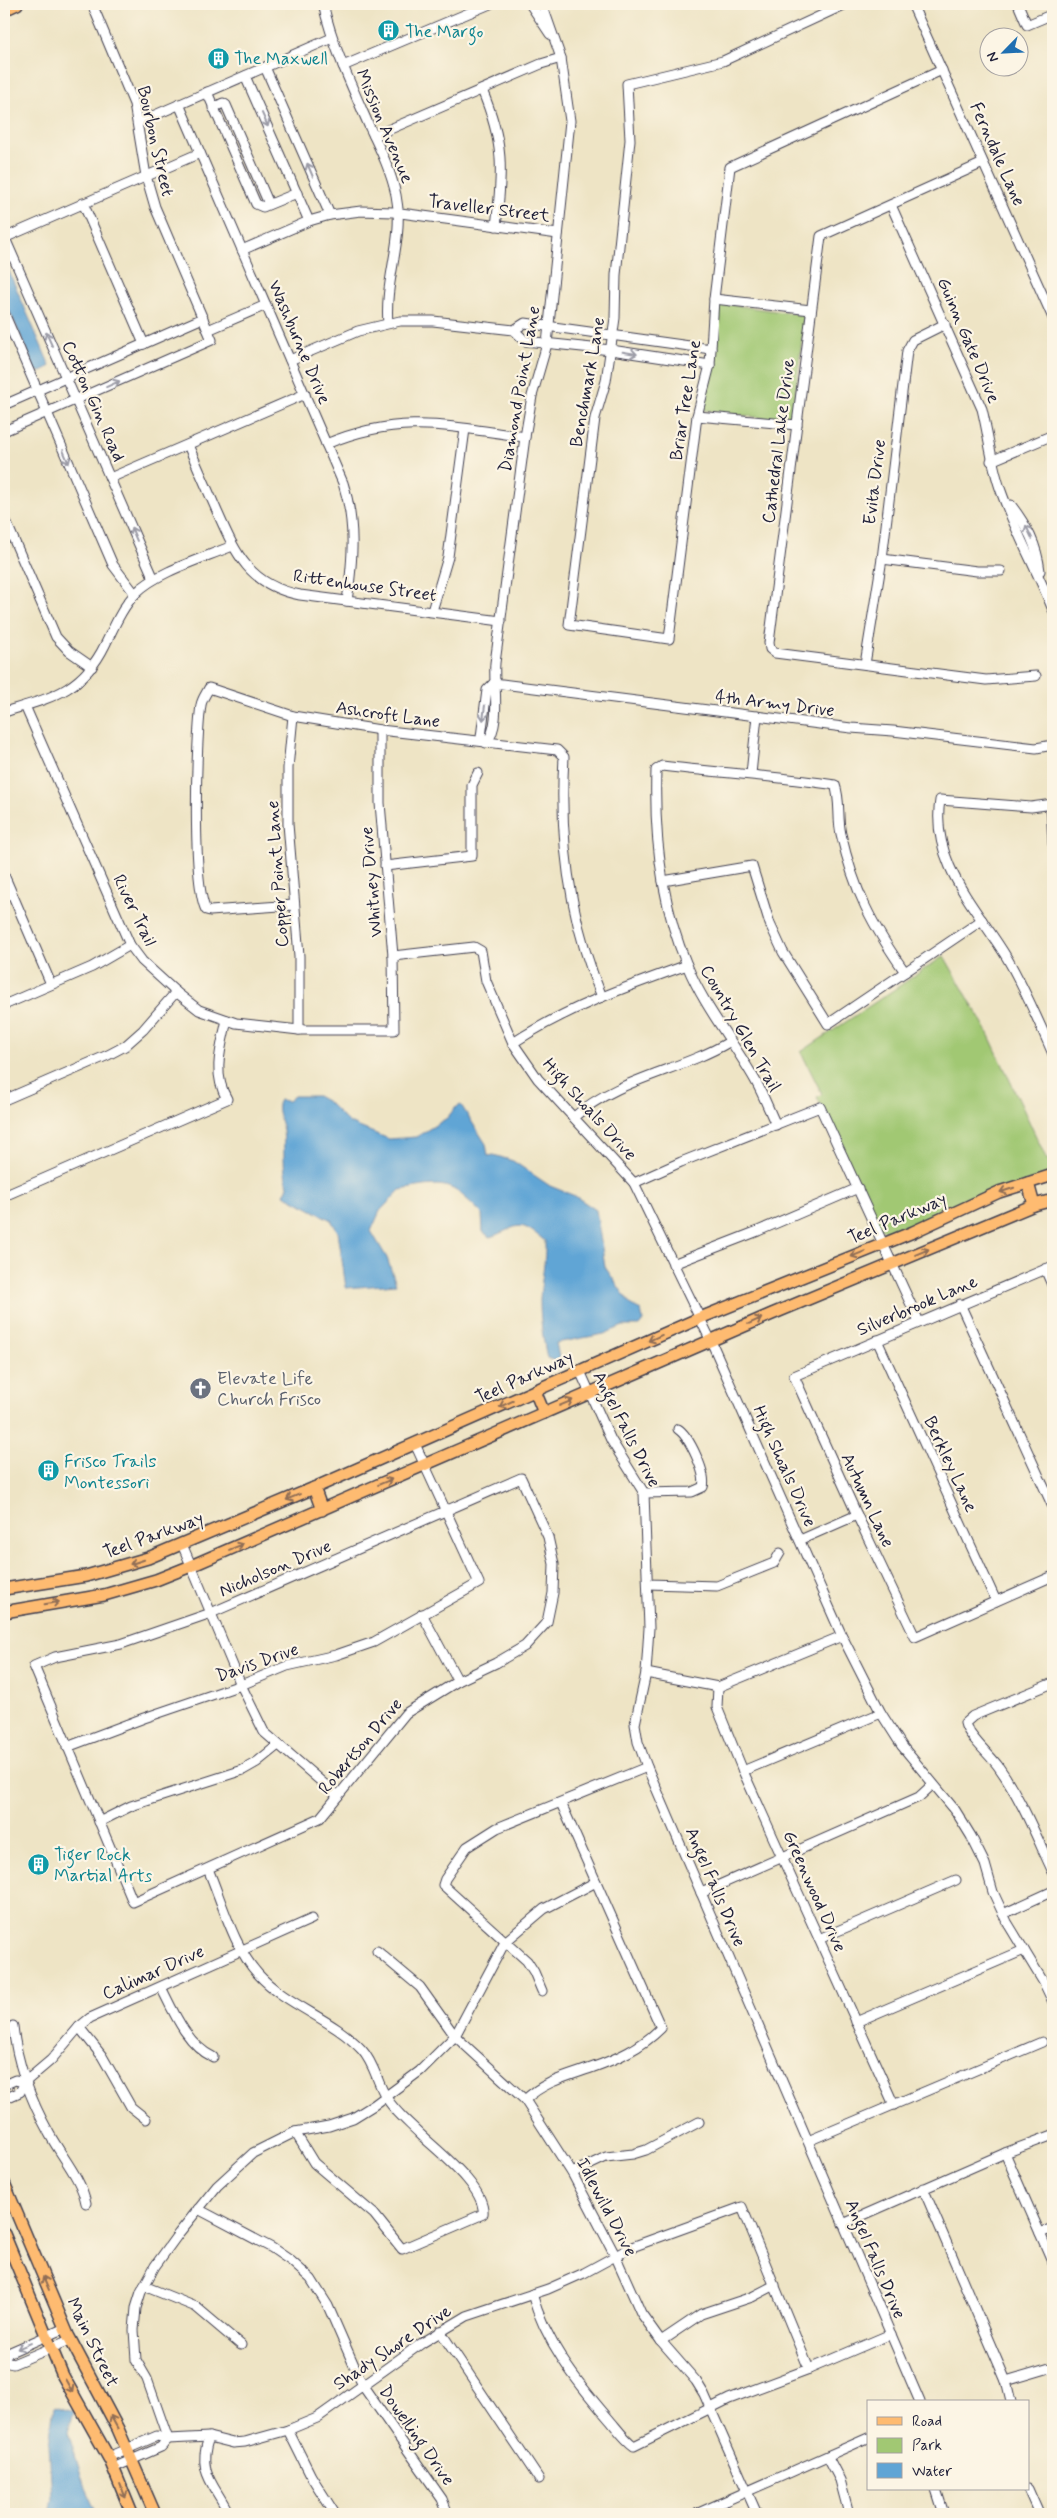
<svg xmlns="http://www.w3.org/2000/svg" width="1057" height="2518" font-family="Mynerve,sans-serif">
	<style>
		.green { fill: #a1c873; stroke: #627557 }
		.water { fill: #60a5d5; stroke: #416488 }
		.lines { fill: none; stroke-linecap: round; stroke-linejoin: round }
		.minor-casing { stroke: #413f50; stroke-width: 11 }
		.major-casing { stroke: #413f50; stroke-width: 14 }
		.minor { stroke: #fff; stroke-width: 9 }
		.major { stroke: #febb71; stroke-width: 11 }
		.oneway { stroke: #9c9ca7 }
		.oneway2 { stroke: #906e56 }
		.labels { text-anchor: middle; stroke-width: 4.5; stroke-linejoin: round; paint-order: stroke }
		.culture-label { font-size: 18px; fill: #0d838f; stroke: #fcf5e5; text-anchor: start }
		.street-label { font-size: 18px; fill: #22223b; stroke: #fcf5e5 }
		.worship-label { font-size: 18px; fill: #5b616d; stroke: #fcf5e5; text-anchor: start }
	</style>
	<rect width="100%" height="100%" fill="#fcf5e5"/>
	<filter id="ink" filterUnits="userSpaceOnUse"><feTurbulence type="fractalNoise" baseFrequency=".02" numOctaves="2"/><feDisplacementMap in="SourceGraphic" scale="10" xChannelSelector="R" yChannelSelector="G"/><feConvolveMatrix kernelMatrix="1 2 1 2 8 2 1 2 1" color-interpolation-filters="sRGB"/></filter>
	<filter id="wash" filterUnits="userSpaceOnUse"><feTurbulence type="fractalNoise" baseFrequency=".0096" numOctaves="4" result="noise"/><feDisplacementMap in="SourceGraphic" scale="20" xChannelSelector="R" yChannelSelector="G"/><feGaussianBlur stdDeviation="1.12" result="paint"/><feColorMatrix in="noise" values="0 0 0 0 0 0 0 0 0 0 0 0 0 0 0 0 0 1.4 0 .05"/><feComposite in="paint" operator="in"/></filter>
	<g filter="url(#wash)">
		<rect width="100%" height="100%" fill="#eee4c5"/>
		<g class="green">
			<polygon points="717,303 805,315 792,422 703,410"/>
			<polygon points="944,956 986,1029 1047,1160 1053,1157 1053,1172 893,1233 881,1229 817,1097 822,1094 801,1052"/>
		</g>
		<g class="water">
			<polygon points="4,260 50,366 42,372 34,371 31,359 4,299"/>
			<path d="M294 1096H317L328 1102 349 1123 389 1139 416 1137 447 1118 455 1108 461 1105 486 1144 488 1156 494 1155 513 1161 550 1186 575 1196 596 1210 605 1267 631 1305 641 1310 643 1321 639 1326H623L604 1334 556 1343 560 1362 547 1358C543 1339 540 1320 540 1300 541 1280 546 1261 545 1241 516 1217 520 1227 490 1237L483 1232 482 1214C449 1180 446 1182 400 1190L380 1211 371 1231 387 1258 396 1284 346 1288 338 1232 331 1220 284 1195 288 1186C282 1169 285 1148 283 1130 281 1121 274 1108 280 1100L288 1101Z"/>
			<polygon points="54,2406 74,2412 68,2432 85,2488 97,2514 49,2514 52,2499 49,2444"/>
		</g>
	</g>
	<g filter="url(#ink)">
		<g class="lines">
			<defs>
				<g id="minor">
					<path d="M323 4C333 47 352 87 370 128 380 149 391 171 396 195 405 238 384 280 388 323"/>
					<polyline points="530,4 550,34"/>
					<polyline points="846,4 723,61 627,84 630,140 616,275 615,318 606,381 595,418 569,625 669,639 697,416 710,365 714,299 730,167 942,70"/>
					<polyline points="912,4 1053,318"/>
					<polyline points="1018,4 1027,25 1053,14"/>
					<polyline points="343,66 490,4"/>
					<polyline points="265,67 330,215"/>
					<polyline points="245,76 309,221"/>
					<path d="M482 90C504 142 503 170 496 226"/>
					<polyline points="207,92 256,204 263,207 297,193"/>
					<path d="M179 104 343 483C356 523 353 559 347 601"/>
					<polyline points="213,108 223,103 226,105 269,204"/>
					<polyline points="139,122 332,38"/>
					<polyline points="374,136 541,64 561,58"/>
					<polyline points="983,163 821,236 769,643 770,649 775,653 986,680 1036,676"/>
					<polyline points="83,203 144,344"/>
					<path d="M891 205 982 409C989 437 991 464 1001 491 1015 531 1037 570 1053 610"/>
					<polyline points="4,236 154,579"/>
					<polyline points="4,238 200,153"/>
					<polyline points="242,250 309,221 330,215 361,211 393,212 558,234"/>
					<polyline points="714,299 811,310"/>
					<polyline points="4,313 113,565 135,594"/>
					<polyline points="208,330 266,305"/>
					<polyline points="514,330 525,341 611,350 710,365"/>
					<polyline points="290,360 358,331 400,321 433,321 514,330 525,323 711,349"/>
					<polyline points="4,405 203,318"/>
					<polyline points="697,416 797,425"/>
					<polyline points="4,431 212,340 155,207 146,176 134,104 92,4"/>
					<path d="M326 444C400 413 448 426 525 437"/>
					<path d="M188 445C197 466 207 488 216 509 235 552 248 585 300 595L501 621"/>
					<polyline points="991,461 1053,435"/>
					<polyline points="110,478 305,394"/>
					<path d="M1011 505C1027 526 1037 545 1040 571"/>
					<polyline points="4,517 56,637 69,651 92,667"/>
					<polyline points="882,559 977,571 1001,571"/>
					<polyline points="432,611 448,557 465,429"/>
					<polyline points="865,664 882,559 907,351 913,340 945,324"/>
					<path d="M494 683 487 690 481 737 486 743C502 726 493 685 495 663L525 437 532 396 547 344 570 121 561 58 542 4"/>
					<polyline points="494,683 851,728 893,731 1036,748 1053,745"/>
					<polyline points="25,706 130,945 142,961 176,992 199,1010 236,1023 299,1030 394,1030 393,956 380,803 380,730"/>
					<path d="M4 712C50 698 82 692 105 645 114 627 122 607 136 593 156 572 204 558 232 546"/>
					<polyline points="293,716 288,768 288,824 299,956 299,1030"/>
					<polyline points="751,774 757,716"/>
					<path d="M1053 804 1031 807 940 800C930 863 977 908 1007 958 1025 989 1039 1022 1053 1054"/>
					<polyline points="1051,805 1053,844"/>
					<polyline points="385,866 472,856 472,785 478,773"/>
					<polyline points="4,875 51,984"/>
					<polyline points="663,881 752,866 770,924 783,952 828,1024 982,920"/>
					<path d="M294 905 210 911 206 910C192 883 196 740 201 705 202 699 206 694 209 688L293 716 380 730 557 750 564 757C559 838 570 921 602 997"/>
					<polyline points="393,956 474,947 481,951 486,981 513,1043 538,1079 634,1183 711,1341 842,1636 881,1713 902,1746 955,1810 971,1836 985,1864 993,1892 1007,1922 1044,1983 1053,2002"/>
					<polyline points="4,1005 92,967 130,945"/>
					<path d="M513 1043C568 1007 626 987 687 965"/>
					<polyline points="4,1100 108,1055 125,1046 143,1030 176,992"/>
					<path d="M574 1117C618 1078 680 1071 729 1042"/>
					<path d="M776 1125C769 1110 763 1094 755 1080 733 1041 704 1007 687 965 661 904 654 836 656 770L662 766C720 773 778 776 835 785 841 801 837 818 841 834 854 891 872 925 905 972"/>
					<polyline points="634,1183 681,1162 820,1107 919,1322"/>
					<path d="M4 1196 227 1099C212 1074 221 1047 227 1020"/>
					<polyline points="673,1264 758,1231 858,1188"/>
					<polyline points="1053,1266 794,1376 857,1515 915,1637 1053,1576"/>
					<polyline points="1045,1269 1053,1287"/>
					<polyline points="960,1304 1053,1507"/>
					<polyline points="877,1340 996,1601"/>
					<polyline points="580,1371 611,1440 644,1493 649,1628 646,1673 635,1724 638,1742 647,1767 920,2402"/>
					<polygon points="521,1478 548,1537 554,1564 553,1593 547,1622 525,1646 496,1663 458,1681 406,1713 320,1818 133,1902 34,1666 55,1657 121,1644 211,1613"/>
					<path d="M644 1493 692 1492 703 1487C707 1474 689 1436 678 1429"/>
					<polyline points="800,1540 857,1515"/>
					<polyline points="182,1544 241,1685 264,1732 338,1796"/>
					<polyline points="648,1584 717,1586 774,1563 780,1553"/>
					<polyline points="422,1614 458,1681"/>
					<polyline points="646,1673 718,1687 842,1636"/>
					<path d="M1053 1683 973 1716 965 1723C967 1735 990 1755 998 1766 1021 1798 1036 1836 1053 1872"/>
					<polyline points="718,1687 717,1707 743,1771 894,2105"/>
					<polyline points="67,1747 144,1718 241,1685 287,1666 336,1655 374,1642 479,1583 415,1444"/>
					<polyline points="743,1771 881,1713"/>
					<polyline points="99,1822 131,1806 243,1770 257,1762 278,1745"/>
					<path d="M208 1869C222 1902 234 1948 258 1974 287 2006 332 2018 362 2050 374 2063 377 2082 386 2097 394 2111 408 2122 419 2133 436 2150 486 2187 483 2214L402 2249 374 2214 314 2163 295 2132"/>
					<polyline points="701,1893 919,1797 932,1785"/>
					<polyline points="1003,1914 1053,1891"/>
					<polyline points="819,1939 956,1880"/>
					<polyline points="377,1951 420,1987 455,2036 525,2100 572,2173 615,2255 641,2313 661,2341 696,2381 704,2394 757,2514"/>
					<path d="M161 1987C173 2011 187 2045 213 2057"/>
					<polyline points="542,1991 534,1972 527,1961 443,1885 445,1879 467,1847 497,1828 647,1767"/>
					<polyline points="856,2022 1024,1950"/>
					<path d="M13 2026C17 2065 31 2101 50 2135 62 2157 81 2178 86 2203"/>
					<polyline points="79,2027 102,2056 131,2107 146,2119"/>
					<polyline points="4,2085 15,2080 25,2082"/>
					<polyline points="4,2099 20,2092 25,2082 51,2060 79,2027 90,2018 312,1919"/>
					<path d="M525 2100C543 2082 568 2076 591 2068 617 2059 641 2048 661 2028L561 1803"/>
					<polyline points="808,2141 1042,2042"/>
					<polyline points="1005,2153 1053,2263"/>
					<polyline points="572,2173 606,2157 633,2154 646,2150 699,2122"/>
					<polyline points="923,2188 1006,2381 1011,2402"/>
					<polyline points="198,2209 272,2248 291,2261 311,2279 328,2306 363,2386 442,2499 448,2514"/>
					<polyline points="843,2224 1005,2153 1053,2135"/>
					<polyline points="1040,2233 1053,2228"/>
					<polyline points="144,2286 196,2307 241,2345"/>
					<path d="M532 2294C545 2341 576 2381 608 2418 616 2427 624 2439 634 2446L729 2399 809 2369 891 2334"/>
					<polyline points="440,2331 539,2479"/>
					<polyline points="661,2341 701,2314 752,2297 775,2285"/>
					<polyline points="4,2360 8,2353 65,2328"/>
					<polyline points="4,2362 13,2364 70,2340"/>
					<polyline points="1006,2381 1053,2367"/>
					<polyline points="288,2430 311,2476 335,2514"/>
					<path d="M209 2437C196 2474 215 2484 229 2514"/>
					<polyline points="168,2439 147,2379 136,2360 134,2330 136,2308 141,2292 155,2266 179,2233 217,2186 253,2153 295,2132 329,2126 353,2118 374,2105 420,2071 455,2036 505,1942 544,1909 596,1882"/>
					<polyline points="108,2457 157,2436 168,2439 209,2437 233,2443 245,2442 288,2430 317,2418 422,2343 467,2316 548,2289 584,2273 632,2247 742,2207 809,2369"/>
					<polyline points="828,2457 840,2480 849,2514"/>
					<polyline points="113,2468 161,2447 168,2439"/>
					<polyline points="936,2489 944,2514"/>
					<polyline points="1028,2489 1039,2514"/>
					<polyline points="696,2514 868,2438"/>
				</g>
				<g id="major">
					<polyline points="4,10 17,4"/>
					<polyline points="1028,1183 1034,1205"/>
					<polyline points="535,1391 544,1413"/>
					<polyline points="314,1488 322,1510"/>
					<polyline points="4,1589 86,1576 148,1558 314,1488 700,1318 913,1232 999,1192 1053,1175"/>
					<polyline points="4,1612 104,1595 156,1580 191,1566 772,1314 1034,1205 1053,1200"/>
					<polyline points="4,2183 68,2335 118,2429 155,2514"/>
					<polyline points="4,2234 63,2376 110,2460 132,2514"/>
				</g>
			</defs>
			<use href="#minor" class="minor-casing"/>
			<use href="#major" class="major-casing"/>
			<use href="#minor" class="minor"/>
			<use href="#major" class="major"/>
		</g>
		<defs><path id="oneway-shaft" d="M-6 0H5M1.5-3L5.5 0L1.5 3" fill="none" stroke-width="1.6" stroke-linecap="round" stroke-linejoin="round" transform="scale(1.25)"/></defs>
		<g class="oneway">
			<use href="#oneway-shaft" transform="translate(265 120) rotate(66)"/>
			<use href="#oneway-shaft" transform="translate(310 170) rotate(-113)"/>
			<use href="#oneway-shaft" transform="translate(49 339) rotate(-114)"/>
			<use href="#oneway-shaft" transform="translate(630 353) rotate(9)"/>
			<use href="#oneway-shaft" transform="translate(113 384) rotate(-24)"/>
			<use href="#oneway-shaft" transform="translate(66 457) rotate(67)"/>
			<use href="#oneway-shaft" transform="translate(1029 532) rotate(-116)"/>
			<use href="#oneway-shaft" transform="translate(134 534) rotate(-113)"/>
			<use href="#oneway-shaft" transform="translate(484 713) rotate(97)"/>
			<use href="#oneway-shaft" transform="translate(24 2346) rotate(157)"/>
		</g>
		<g class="oneway2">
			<use href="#oneway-shaft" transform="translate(1007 1190) rotate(162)"/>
			<use href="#oneway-shaft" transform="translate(922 1252) rotate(-23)"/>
			<use href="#oneway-shaft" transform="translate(858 1254) rotate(158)"/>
			<use href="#oneway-shaft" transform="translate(755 1321) rotate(-24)"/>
			<use href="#oneway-shaft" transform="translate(655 1338) rotate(156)"/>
			<use href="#oneway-shaft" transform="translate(566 1403) rotate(-23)"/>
			<use href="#oneway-shaft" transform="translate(506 1404) rotate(156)"/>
			<use href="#oneway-shaft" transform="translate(385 1482) rotate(-23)"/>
			<use href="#oneway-shaft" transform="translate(293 1497) rotate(157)"/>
			<use href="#oneway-shaft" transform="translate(236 1547) rotate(-23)"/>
			<use href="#oneway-shaft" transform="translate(137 1562) rotate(162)"/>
			<use href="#oneway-shaft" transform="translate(52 1603) rotate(-9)"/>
			<use href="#oneway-shaft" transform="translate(46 2283) rotate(-113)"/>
			<use href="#oneway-shaft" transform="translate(69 2386) rotate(61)"/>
			<use href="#oneway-shaft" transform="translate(114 2422) rotate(-119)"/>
			<use href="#oneway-shaft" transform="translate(123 2491) rotate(68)"/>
		</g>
	</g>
	<defs>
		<symbol id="building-disc" viewBox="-11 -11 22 22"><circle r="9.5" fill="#0f9aa8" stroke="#fcf5e5"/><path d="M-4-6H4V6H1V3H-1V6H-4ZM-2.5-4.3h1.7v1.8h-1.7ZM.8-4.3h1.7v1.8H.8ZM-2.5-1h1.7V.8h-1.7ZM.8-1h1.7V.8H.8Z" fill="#fff"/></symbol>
		<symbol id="church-disc" viewBox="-11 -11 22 22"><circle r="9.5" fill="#6b7280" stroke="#fcf5e5"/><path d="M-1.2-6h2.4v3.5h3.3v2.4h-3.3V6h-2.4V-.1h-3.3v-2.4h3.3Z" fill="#fff"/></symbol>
	</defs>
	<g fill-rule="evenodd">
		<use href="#building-disc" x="376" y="18" width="25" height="25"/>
		<use href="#building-disc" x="206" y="46" width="25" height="25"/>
		<use href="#church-disc" x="188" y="1376" width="25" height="25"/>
		<use href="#building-disc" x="36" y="1458" width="25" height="25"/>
		<use href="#building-disc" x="26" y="1852" width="25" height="25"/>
	</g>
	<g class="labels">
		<g class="culture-label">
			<text x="405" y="37">The Margo</text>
			<text x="234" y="64">The Maxwell</text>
			<text x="64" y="1467">Frisco Trails<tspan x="64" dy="21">Montessori</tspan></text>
			<text x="54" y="1860">Tiger Rock<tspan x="54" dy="21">Martial Arts</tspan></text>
		</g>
		<g class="street-label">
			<text transform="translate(385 126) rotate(67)" y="6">Mission Avenue</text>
			<text transform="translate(156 141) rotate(77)" y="6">Bourbon Street</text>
			<text transform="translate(998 154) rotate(66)" y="6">Ferndale Lane</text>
			<text transform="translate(489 208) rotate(7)" y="6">Traveller Street</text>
			<text transform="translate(969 340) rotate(67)" y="6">Guinn Gate Drive</text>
			<text transform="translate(300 342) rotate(67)" y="6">Washburne Drive</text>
			<text transform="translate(587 382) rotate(-80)" y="6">Benchmark Lane</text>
			<text transform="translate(519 389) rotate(-80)" y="6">Diamond Point Lane</text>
			<text transform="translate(685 400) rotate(-81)" y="6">Briar Tree Lane</text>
			<text transform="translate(94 401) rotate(66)" y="6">Cotton Gin Road</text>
			<text transform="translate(778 441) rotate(-83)" y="6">Cathedral Lake Drive</text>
			<text transform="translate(874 482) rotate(-83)" y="6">Evita Drive</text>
			<text transform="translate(365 585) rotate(8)" y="6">Rittenhouse Street</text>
			<text transform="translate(775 703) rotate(7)" y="6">4th Army Drive</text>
			<text transform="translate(388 714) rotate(8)" y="6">Ashcroft Lane</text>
			<text transform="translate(277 874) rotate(-94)" y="6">Copper Point Lane</text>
			<text transform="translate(371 882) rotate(-95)" y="6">Whitney Drive</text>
			<text transform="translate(135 910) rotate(64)" y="6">River Trail</text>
			<text transform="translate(741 1028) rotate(60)" y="6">Country Glen Trail</text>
			<text transform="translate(590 1109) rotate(48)" y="6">High Shoals Drive</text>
			<text transform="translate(897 1218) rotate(-23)" y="6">Teel Parkway</text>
			<text transform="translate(917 1305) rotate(-23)" y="6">Silverbrook Lane</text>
			<text transform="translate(524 1377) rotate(-24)" y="6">Teel Parkway</text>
			<text transform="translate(627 1429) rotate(63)" y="6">Angel Falls Drive</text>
			<text transform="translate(951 1464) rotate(65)" y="6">Berkley Lane</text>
			<text transform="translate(785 1466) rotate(66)" y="6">High Shoals Drive</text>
			<text transform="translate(868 1500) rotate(65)" y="6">Autumn Lane</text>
			<text transform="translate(153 1535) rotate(-20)" y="6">Teel Parkway</text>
			<text transform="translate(275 1568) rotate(-23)" y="6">Nicholson Drive</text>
			<text transform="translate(257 1662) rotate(-19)" y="6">Davis Drive</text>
			<text transform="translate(360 1746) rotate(-50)" y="6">Robertson Drive</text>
			<text transform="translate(716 1887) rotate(67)" y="6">Angel Falls Drive</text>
			<text transform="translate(815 1891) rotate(66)" y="6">Greenwood Drive</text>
			<text transform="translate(153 1972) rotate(-24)" y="6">Calimar Drive</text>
			<text transform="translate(607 2207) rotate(62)" y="6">Idlewild Drive</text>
			<text transform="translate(876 2259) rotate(67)" y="6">Angel Falls Drive</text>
			<text transform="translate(93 2342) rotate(64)" y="6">Main Street</text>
			<text transform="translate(392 2347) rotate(-34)" y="6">Shady Shore Drive</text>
			<text transform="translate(417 2435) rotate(55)" y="6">Dowelling Drive</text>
		</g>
		<g class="worship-label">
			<text x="217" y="1384">Elevate Life<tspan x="217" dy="21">Church Frisco</tspan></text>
		</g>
	</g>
	<rect width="1057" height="2518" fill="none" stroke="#fcf5e5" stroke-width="20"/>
	<rect x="867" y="2400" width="162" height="90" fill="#fcf5e5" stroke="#a5a1a1"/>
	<rect x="877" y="2417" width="25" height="8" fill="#febb71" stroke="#a5a1a1"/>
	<text x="912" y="2426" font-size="15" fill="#22223b">Road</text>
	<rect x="877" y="2438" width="25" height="15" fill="#a1c873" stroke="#a5a1a1"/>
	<text x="912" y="2450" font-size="15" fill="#22223b">Park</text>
	<rect x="877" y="2463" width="25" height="15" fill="#60a5d5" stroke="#a5a1a1"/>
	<text x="912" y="2476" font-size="15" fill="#22223b">Water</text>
	<g transform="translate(1004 52) rotate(246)"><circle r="24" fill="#fcf5e5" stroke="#a5a1a1"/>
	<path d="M0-4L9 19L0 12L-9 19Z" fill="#1f6fb2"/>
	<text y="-8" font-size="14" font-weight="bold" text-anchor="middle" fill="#22223b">N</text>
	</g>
</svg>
